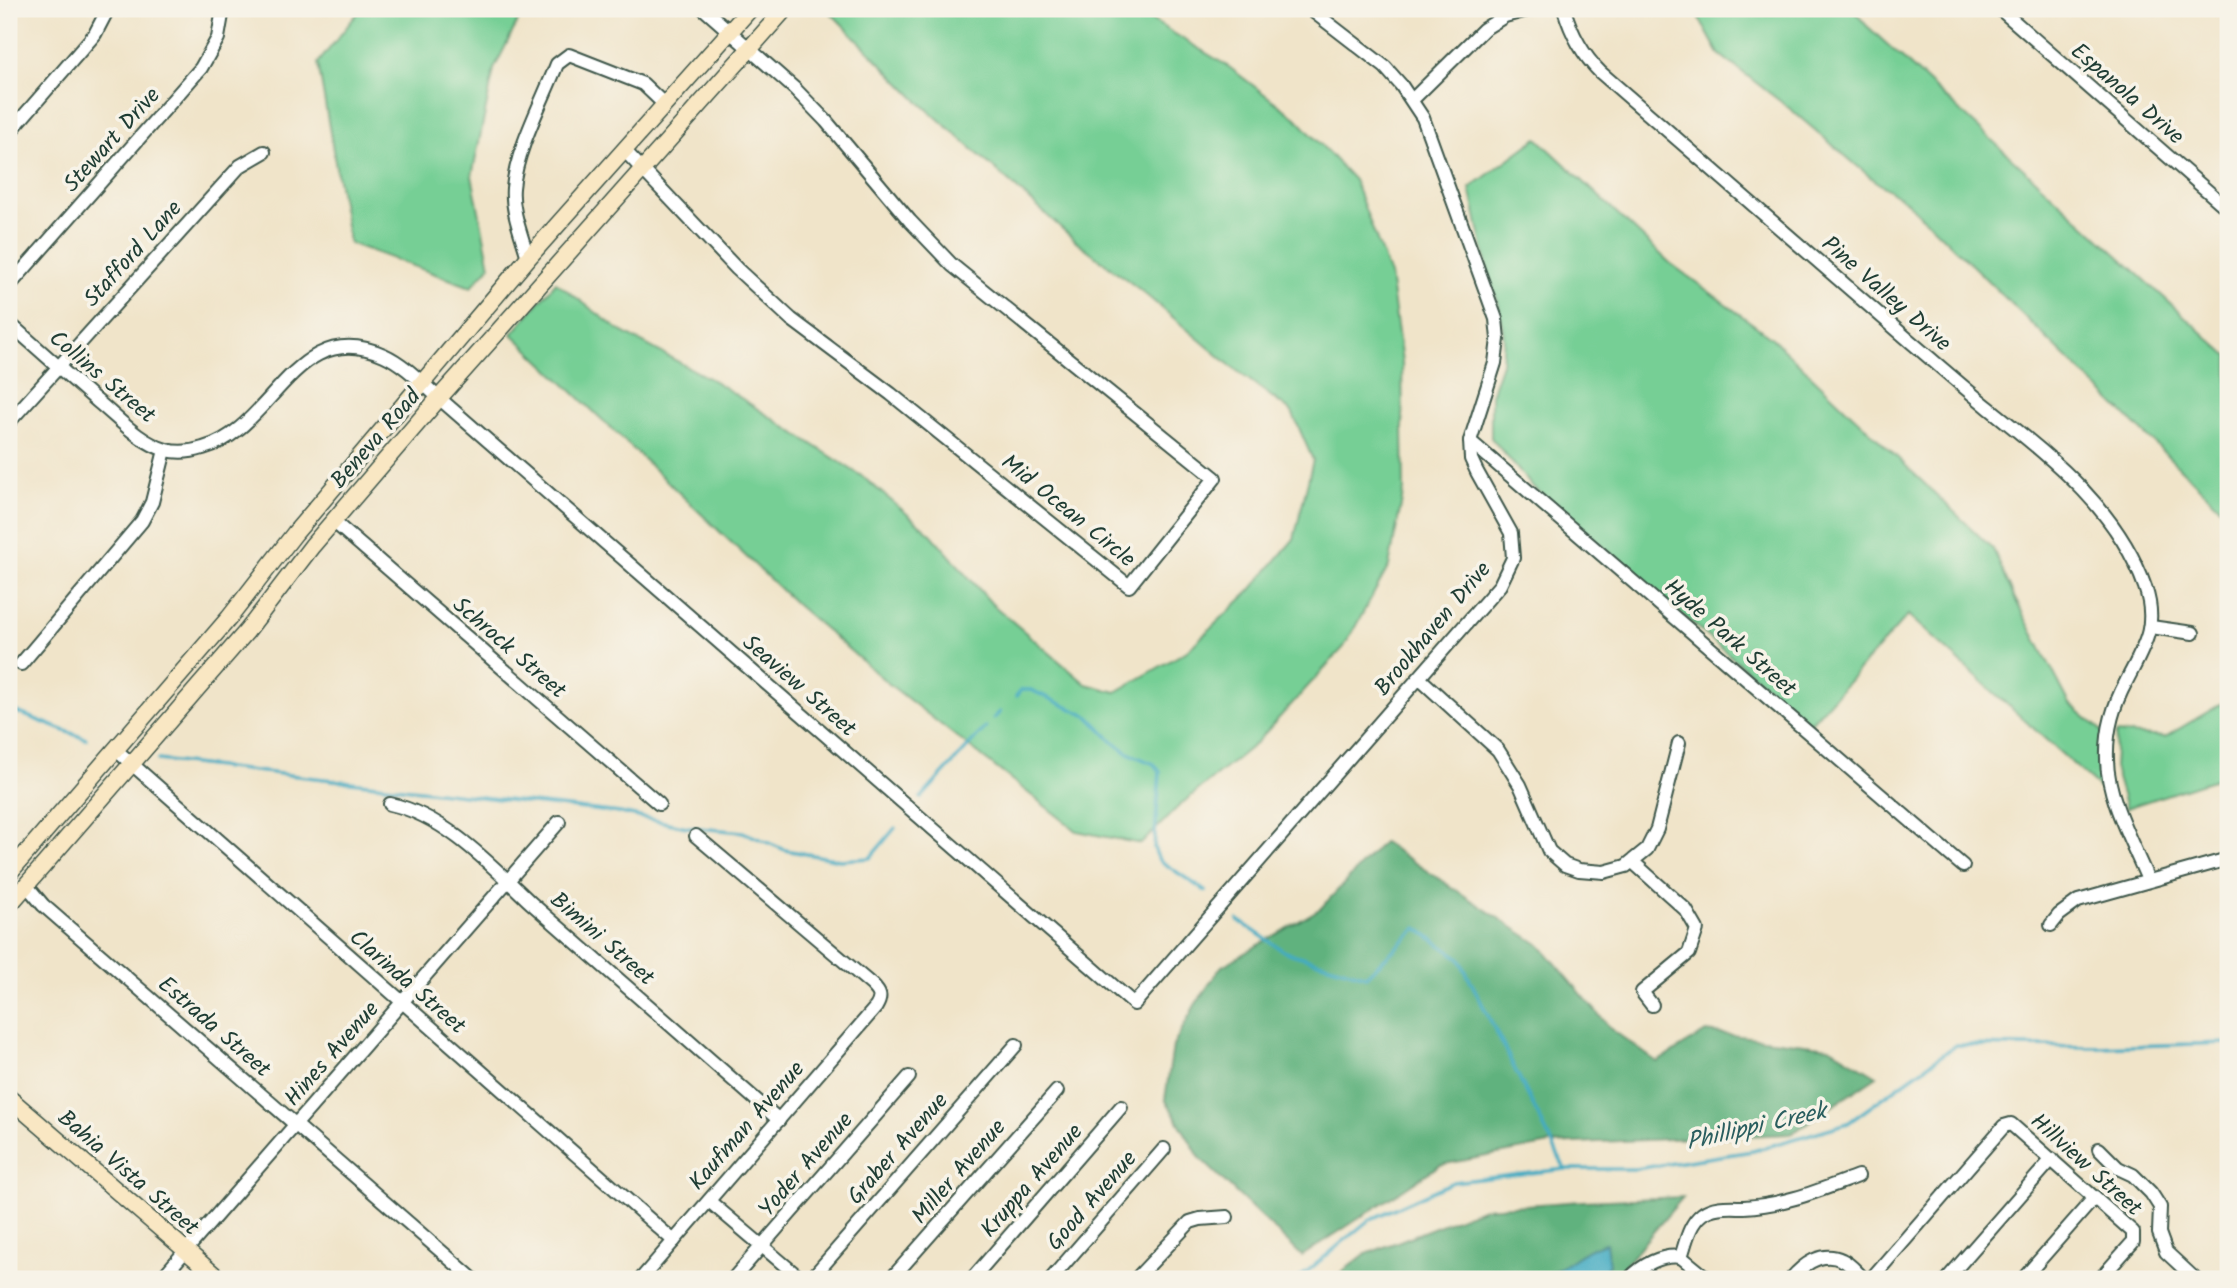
<svg xmlns="http://www.w3.org/2000/svg" width="2237" height="1288" font-family="Kalam,sans-serif">
	<style>
		.green { fill: #76cf95; stroke: #4a8664; stroke-width: 2 }
		.forest { fill: #60b27e; stroke: #407859; stroke-width: 2 }
		.water { fill: #42abc2; stroke: #30747b; stroke-width: 2 }
		.lines { fill: none; stroke-linecap: round; stroke-linejoin: round }
		.stream { stroke: #42abc2; stroke-width: 3.5 }
		.street-casing { stroke: #3e564a; stroke-width: 16 }
		.secondary-casing { stroke: #3e564a; stroke-width: 19 }
		.street { stroke: #fff; stroke-width: 12 }
		.secondary { stroke: #f9e7c3; stroke-width: 16 }
		.labels { text-anchor: middle; stroke-width: 7; stroke-linejoin: round; paint-order: stroke }
		.street-label { font-size: 23px; fill: #1f3d34; stroke: #f7f3e8 }
		.water-label { font-size: 24px; font-style: italic; fill: #2a5e5f; stroke: #f7f3e8 }
	</style>
	<rect width="100%" height="100%" fill="#f7f3e8"/>
	<filter id="ink" filterUnits="userSpaceOnUse"><feTurbulence type="fractalNoise" baseFrequency=".0143" numOctaves="2"/><feDisplacementMap in="SourceGraphic" scale="14" xChannelSelector="R" yChannelSelector="G"/><feConvolveMatrix kernelMatrix="1 2 1 2 8 2 1 2 1" color-interpolation-filters="sRGB"/></filter>
	<filter id="wash" filterUnits="userSpaceOnUse"><feTurbulence type="fractalNoise" baseFrequency=".00686" numOctaves="4" result="noise"/><feDisplacementMap in="SourceGraphic" scale="28" xChannelSelector="R" yChannelSelector="G"/><feGaussianBlur stdDeviation="1.57" result="paint"/><feColorMatrix in="noise" values="0 0 0 0 0 0 0 0 0 0 0 0 0 0 0 0 0 1.4 0 .05"/><feComposite in="paint" operator="in"/></filter>
	<g filter="url(#wash)">
		<rect width="100%" height="100%" fill="#f0e4c9"/>
		<g class="green">
			<polygon points="361,9 524,9 494,69 472,176 490,266 471,287 349,243 318,63"/>
			<polygon points="827,9 1148,9 1152,20 1229,67 1296,118 1354,180 1390,275 1402,362 1404,490 1389,566 1344,647 1255,744 1180,805 1141,844 1077,831 889,684 797,605 512,334 556,282 619,330 716,382 863,477 931,534 992,604 1019,627 1086,684 1116,692 1187,651 1250,591 1294,539 1313,460 1292,412 1232,367 1139,289 1076,241 918,101"/>
			<polygon points="1694,9 1853,9 1866,25 2228,356 2228,515 1906,201 1875,181 1789,108 1719,54"/>
			<polygon points="1537,138 1670,263 1772,338 1993,549 2014,597 2070,704 2103,732 2100,758 2105,793 1908,615 1810,724 1531,485 1491,438 1491,395 1502,363 1504,338 1499,305 1490,280 1470,188"/>
			<polygon points="2228,700 2228,775 2126,808 2114,768 2116,733 2165,737"/>
		</g>
		<g class="forest">
			<polygon points="1383,842 1541,946 1611,1029 1657,1062 1706,1032 1829,1047 1877,1076 1791,1134 1550,1144 1440,1165 1302,1256 1200,1158 1165,1099 1173,1046 1195,1005 1221,967 1321,908"/>
			<polygon points="1683,1197 1613,1279 1597,1279 1609,1265 1538,1279 1333,1279 1364,1255 1484,1208 1582,1201"/>
		</g>
		<path class="water" d="M1606 1243 1609 1265 1597 1279H1538C1563 1271 1580 1249 1606 1243Z"/>
		<g class="lines">
			<g class="stream">
				<polyline points="1016,696 1021,690 1031,690 1089,717 1110,739 1128,753 1154,764 1160,772 1154,848 1159,860 1205,891"/>
				<polyline points="9,709 86,739"/>
				<polyline points="994,718 1000,712"/>
				<polyline points="158,760 620,813 687,827 743,832 785,850 840,860 870,858 895,828"/>
				<polyline points="921,798 986,727"/>
				<polyline points="1238,920 1285,952 1366,976 1417,928 1459,958 1565,1169"/>
				<polyline points="1298,1279 1369,1220 1453,1182 1565,1169 1635,1169 1753,1151 1848,1123 1956,1045 2096,1047 2228,1043"/>
			</g>
		</g>
	</g>
	<g filter="url(#ink)">
		<g class="lines">
			<defs>
				<g id="street">
					<path d="M1564 9C1571 33 1582 54 1600 72 1704 162 1807 252 1911 342 1937 364 1962 386 1989 408 2050 457 2118 509 2145 587 2159 627 2143 648 2126 682 2113 706 2106 732 2107 759 2107 798 2133 844 2148 880"/>
					<polyline points="2000,9 2228,209"/>
					<polyline points="1412,100 1484,29 1505,16 1531,9"/>
					<polyline points="9,133 95,34 108,9"/>
					<polyline points="625,151 737,269 791,319 891,394 1129,586 1215,478 952,265 910,221 826,121 795,89 704,9"/>
					<path d="M528 258C522 236 511 211 513 188 516 150 543 100 557 64L569 55 643 84 665 105"/>
					<polyline points="9,286 201,68 218,38 223,9"/>
					<path d="M9 323C38 349 68 375 97 401 118 418 139 442 166 450 178 453 191 452 203 448 273 430 295 315 384 355 404 364 422 383 439 398L1134 1004 1500 585 1513 558 1511 533 1477 472 1471 459 1470 441 1495 363 1498 339 1496 319 1423 118 1401 85 1385 67 1310 9"/>
					<polyline points="9,422 240,166 264,152"/>
					<polyline points="1470,441 1963,866"/>
					<polyline points="333,521 659,804"/>
					<polyline points="2151,627 2193,633"/>
					<polyline points="21,664 142,521 152,502 165,450"/>
					<polyline points="1419,678 1498,750 1520,785 1549,851 1565,865 1579,870 1604,872 1626,866 1647,849 1657,829 1679,743"/>
					<polyline points="116,750 674,1241"/>
					<path d="M390 804C444 815 491 865 530 902L779 1120"/>
					<polyline points="1633,862 1686,910 1697,929 1689,953 1642,992 1652,1005"/>
					<polyline points="27,886 43,905 473,1279"/>
					<polyline points="2051,925 2059,915 2078,901 2228,859"/>
					<polyline points="2099,1149 2118,1168 2133,1175 2151,1193 2160,1207 2159,1233 2166,1252 2195,1279"/>
					<polyline points="709,1201 801,1279"/>
					<path d="M1681 1257C1686 1242 1689 1224 1702 1214 1714 1205 1730 1207 1744 1207 1785 1205 1820 1190 1858 1176"/>
					<polyline points="1681,1257 1708,1279"/>
					<polyline points="161,1279 559,822"/>
					<path d="M641 1279 876 1007C882 997 880 993 872 985L696 836"/>
					<polyline points="733,1279 909,1077"/>
					<polyline points="811,1279 1016,1045"/>
					<polyline points="891,1279 1057,1091"/>
					<polyline points="972,1279 1121,1107"/>
					<polyline points="1051,1279 1164,1149"/>
					<polyline points="1136,1279 1190,1222 1200,1219 1227,1217"/>
					<path d="M1629 1279C1642 1265 1662 1254 1681 1257"/>
					<path d="M1791 1279C1803 1265 1822 1250 1842 1260 1851 1264 1857 1273 1864 1279"/>
					<polyline points="1871,1279 2004,1126 2011,1124 2133,1232 2133,1242 2100,1279"/>
					<polyline points="1947,1279 2052,1159"/>
					<polyline points="2023,1279 2095,1197"/>
				</g>
				<g id="secondary">
					<polyline points="9,873 229,618 295,533 528,258 750,9"/>
					<polyline points="9,905 247,631 312,546 439,398 785,9"/>
					<polyline points="9,1098 219,1279"/>
				</g>
			</defs>
			<use href="#street" class="street-casing"/>
			<use href="#secondary" class="secondary-casing"/>
			<use href="#street" class="street"/>
			<use href="#secondary" class="secondary"/>
		</g>
	</g>
	<g class="labels">
		<g class="street-label">
			<text transform="translate(2128 93) rotate(41)" y="8">Espanola Drive</text>
			<text transform="translate(111 139) rotate(-48)" y="8">Stewart Drive</text>
			<text transform="translate(132 253) rotate(-48)" y="8">Stafford Lane</text>
			<text transform="translate(1887 293) rotate(41)" y="8">Pine Valley Drive</text>
			<text transform="translate(103 376) rotate(40)" y="8">Collins Street</text>
			<text transform="translate(375 438) rotate(-49)" y="8">Beneva Road</text>
			<text transform="translate(1069 510) rotate(39)" y="8">Mid Ocean Circle</text>
			<text transform="translate(1432 628) rotate(-50)" y="8">Brookhaven Drive</text>
			<text transform="translate(1731 637) rotate(41)" y="8">Hyde Park Street</text>
			<text transform="translate(510 647) rotate(41)" y="8">Schrock Street</text>
			<text transform="translate(800 685) rotate(41)" y="8">Seaview Street</text>
			<text transform="translate(603 938) rotate(41)" y="8">Bimini Street</text>
			<text transform="translate(408 981) rotate(41)" y="8">Clarinda Street</text>
			<text transform="translate(215 1026) rotate(41)" y="8">Estrada Street</text>
			<text transform="translate(331 1053) rotate(-49)" y="8">Hines Avenue</text>
			<text transform="translate(746 1125) rotate(-49)" y="8">Kaufman Avenue</text>
			<text transform="translate(897 1148) rotate(-49)" y="8">Graber Avenue</text>
			<text transform="translate(805 1164) rotate(-49)" y="8">Yoder Avenue</text>
			<text transform="translate(2087 1164) rotate(42)" y="8">Hillview Street</text>
			<text transform="translate(958 1171) rotate(-49)" y="8">Miller Avenue</text>
			<text transform="translate(129 1172) rotate(41)" y="8">Bahia Vista Street</text>
			<text transform="translate(1031 1180) rotate(-49)" y="8">Kruppa Avenue</text>
			<text transform="translate(1091 1200) rotate(-49)" y="8">Good Avenue</text>
		</g>
		<g class="water-label">
			<text transform="translate(1756 1126) rotate(-13)" y="8">Phillippi Creek</text>
		</g>
	</g>
	<rect width="2237" height="1288" fill="none" stroke="#f7f3e8" stroke-width="35"/>
</svg>
